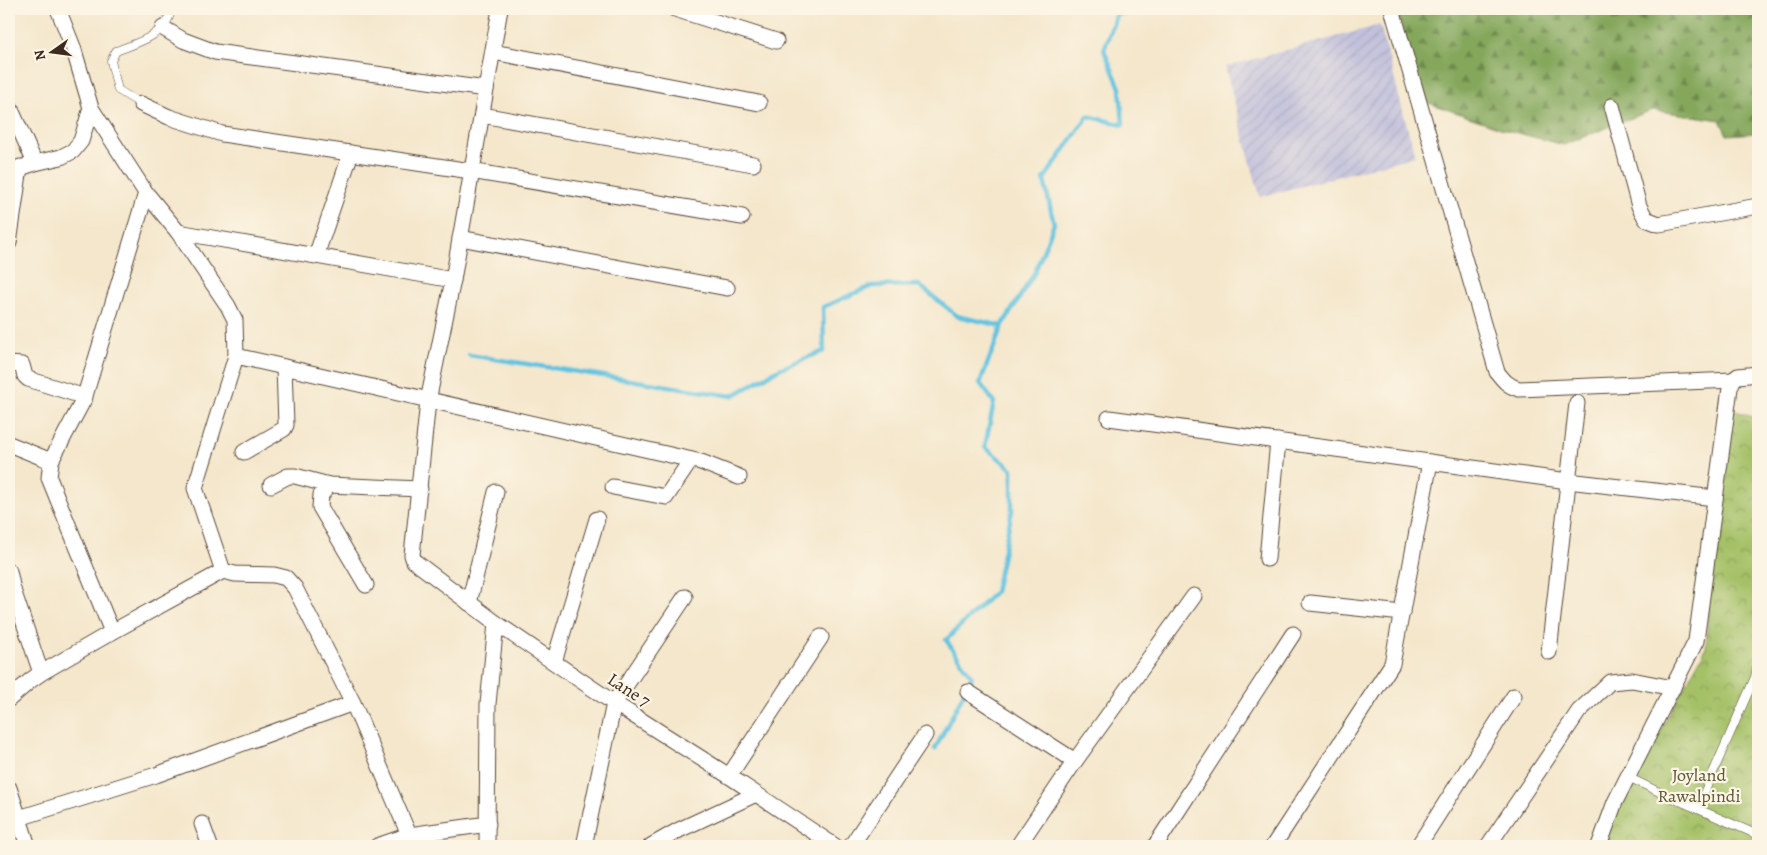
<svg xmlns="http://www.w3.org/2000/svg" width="1767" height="855" font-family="Alegreya,serif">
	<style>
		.industrial { fill: url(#industrial-furrows) }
		.forest { fill: url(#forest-firs); stroke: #60683d }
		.park { fill: url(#park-crowns); stroke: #707643 }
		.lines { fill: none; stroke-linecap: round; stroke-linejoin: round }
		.stream { stroke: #62c3e0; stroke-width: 4.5 }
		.lane-casing { stroke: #574638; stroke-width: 9 }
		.street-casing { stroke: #574638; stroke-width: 17 }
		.lane { stroke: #fff; stroke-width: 8 }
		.street { stroke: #fff; stroke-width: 15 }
		.labels { text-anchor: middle; stroke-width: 4.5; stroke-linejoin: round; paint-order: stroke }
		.street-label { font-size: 18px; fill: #3b2a1e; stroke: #fcf5e5 }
		.park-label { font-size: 18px; fill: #5b5734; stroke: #fcf5e5 }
	</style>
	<defs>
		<pattern id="industrial-furrows" width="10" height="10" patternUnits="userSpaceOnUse" patternTransform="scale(1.25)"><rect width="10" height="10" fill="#c2c1dc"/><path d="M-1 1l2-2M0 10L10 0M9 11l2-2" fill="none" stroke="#a8a6bc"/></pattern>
		<pattern id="forest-firs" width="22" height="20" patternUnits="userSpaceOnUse" patternTransform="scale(1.25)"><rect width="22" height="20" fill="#84a75c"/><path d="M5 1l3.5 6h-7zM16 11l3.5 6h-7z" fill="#6d884b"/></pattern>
		<pattern id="park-crowns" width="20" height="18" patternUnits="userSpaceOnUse" patternTransform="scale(1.25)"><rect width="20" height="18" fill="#a5c168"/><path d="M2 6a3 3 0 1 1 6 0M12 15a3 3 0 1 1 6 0" fill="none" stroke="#889d55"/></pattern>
	</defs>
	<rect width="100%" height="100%" fill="#fcf5e5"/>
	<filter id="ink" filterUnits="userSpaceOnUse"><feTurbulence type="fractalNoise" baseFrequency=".02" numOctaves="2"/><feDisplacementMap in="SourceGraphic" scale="10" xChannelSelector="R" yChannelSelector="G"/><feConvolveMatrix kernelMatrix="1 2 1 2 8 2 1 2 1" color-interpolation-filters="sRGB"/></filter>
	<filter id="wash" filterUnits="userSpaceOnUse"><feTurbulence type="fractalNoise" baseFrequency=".0096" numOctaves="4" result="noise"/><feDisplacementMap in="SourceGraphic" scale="20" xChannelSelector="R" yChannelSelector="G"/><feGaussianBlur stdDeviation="1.12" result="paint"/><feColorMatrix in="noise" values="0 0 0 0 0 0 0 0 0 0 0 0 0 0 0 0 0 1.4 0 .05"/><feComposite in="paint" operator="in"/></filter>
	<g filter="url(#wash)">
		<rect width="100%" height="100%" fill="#f4e7cc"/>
		<polygon class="industrial" points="1380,25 1415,156 1260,197 1225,67"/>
		<polygon class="forest" points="1397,9 1758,9 1758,133 1727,135 1720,120 1652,110 1564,145 1506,130 1420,100"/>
		<polygon class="park" points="1720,405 1758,419 1758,846 1603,846 1614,814 1706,648"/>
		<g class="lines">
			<g class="stream">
				<polyline points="469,355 732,396 779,369 824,351 823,307 872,286 919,285 957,316 1002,326 1035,272 1054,224 1044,179 1088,116 1123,125 1120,88 1104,50 1116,15 1145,9"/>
				<polyline points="935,749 972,677 946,640 995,592 1012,511 1012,469 985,447 994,402 980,383 1002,326"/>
			</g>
		</g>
	</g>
	<g filter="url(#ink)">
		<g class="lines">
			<defs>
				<g id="lane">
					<path d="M141 104 118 90 111 61 116 51C137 43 168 35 171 9"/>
					<polyline points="1628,777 1659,792 1758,835"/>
					<polyline points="1697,809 1755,677 1758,662"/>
				</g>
				<g id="street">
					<polyline points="58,9 73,47 91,108 146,193 178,232 228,306 235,320 236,356"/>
					<polyline points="500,9 453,280 428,401 412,555 414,561 496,623 614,703 729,776 835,846"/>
					<polyline points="675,9 776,41"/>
					<path d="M1392 9 1497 372C1504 381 1508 386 1519 389L1733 380"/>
					<polyline points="163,28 183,40 215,52 486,89"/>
					<polyline points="493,52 759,103"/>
					<polyline points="141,104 169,117 222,134 471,171 742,217"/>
					<polyline points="9,105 35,163"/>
					<polyline points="1612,106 1639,206 1646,219 1659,224 1758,206"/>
					<polyline points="482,115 753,164"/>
					<polyline points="9,172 35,163 61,157 73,151 81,141 91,108"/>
					<polyline points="178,232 453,280"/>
					<polyline points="460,238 727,288"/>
					<polyline points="9,243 20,167"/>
					<polyline points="316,256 351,153"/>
					<polyline points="9,364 22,365 25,376 28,379 85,397"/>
					<polyline points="1109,418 1568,481 1715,498"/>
					<polyline points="9,444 51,461"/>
					<polyline points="244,452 284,429 286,425 284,367"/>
					<polyline points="271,485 288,476 295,476 329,485 420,489"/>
					<polyline points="329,485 321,495 320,507 366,585"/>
					<polyline points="613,487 666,497 691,460"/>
					<polyline points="1267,559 1278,441"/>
					<polyline points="9,571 13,590"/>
					<polyline points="9,589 13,590 41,673"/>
					<polyline points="469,603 496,492"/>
					<polyline points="1310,603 1402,613"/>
					<polyline points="112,632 49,478 51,461 84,399 146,193"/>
					<polyline points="1549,652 1577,403"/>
					<polyline points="554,662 597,519"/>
					<polyline points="968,692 1075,761"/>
					<polyline points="9,699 31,680 41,673 112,632 223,571"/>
					<polyline points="729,776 821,637"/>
					<polyline points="9,788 28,846"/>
					<polyline points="19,818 156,775 353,703"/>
					<polyline points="202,824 210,846"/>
					<polyline points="409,835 353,703 295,588 286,578 274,575 235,574 223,571 195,488 236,356 701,462 739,477"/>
					<polyline points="377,846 409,835 488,824"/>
					<polyline points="487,846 488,704 496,623"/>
					<polyline points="584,846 614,703 685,597"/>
					<polyline points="651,846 679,830 756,794"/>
					<polyline points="851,846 925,735"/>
					<polyline points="1018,846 1075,761 1194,596"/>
					<polyline points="1155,846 1293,634"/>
					<polyline points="1273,846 1392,664 1430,462"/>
					<polyline points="1418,846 1514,696"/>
					<polyline points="1488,846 1579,711 1610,682 1632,680 1673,688"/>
					<polyline points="1599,846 1615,802 1696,641 1730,388 1733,380 1738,376 1758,374"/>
				</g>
			</defs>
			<use href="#lane" class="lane-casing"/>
			<use href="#street" class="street-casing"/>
			<use href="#lane" class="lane"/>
			<use href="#street" class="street"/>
		</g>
	</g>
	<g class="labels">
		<g class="street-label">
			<text transform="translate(629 690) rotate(33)" y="6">Lane 7</text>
		</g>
		<g class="park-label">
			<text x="1699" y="781">Joyland<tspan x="1699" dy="21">Rawalpindi</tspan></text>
		</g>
	</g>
	<rect width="1767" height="855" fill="none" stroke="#fcf5e5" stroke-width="30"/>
	<g transform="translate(52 52) rotate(256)" stroke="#fcf5e5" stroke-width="4" paint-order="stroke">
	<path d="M0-4L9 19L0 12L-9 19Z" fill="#3b2a1e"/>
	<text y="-8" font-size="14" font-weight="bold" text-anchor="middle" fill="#3b2a1e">N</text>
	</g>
</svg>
